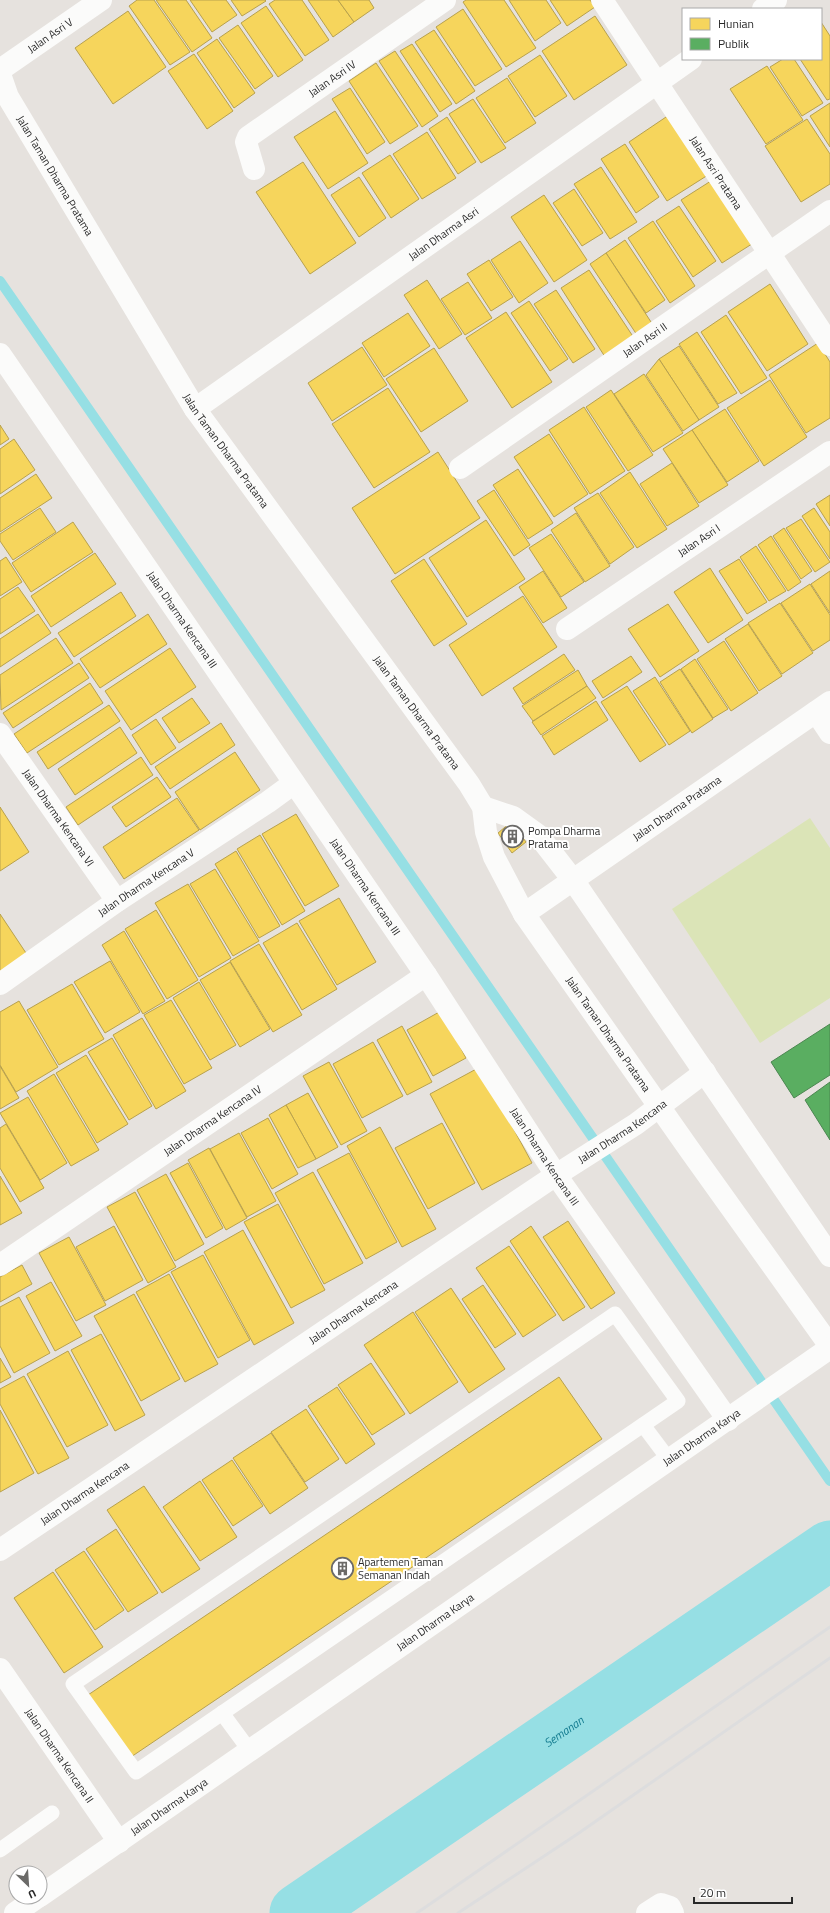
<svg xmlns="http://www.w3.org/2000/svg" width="830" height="1913" font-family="'Titillium Web',sans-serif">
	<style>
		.pitch { fill: #dbe4b7 }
		.homes { fill: #f6d55c; stroke: #b8a14d }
		.public { fill: #5aae61; stroke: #4b8650 }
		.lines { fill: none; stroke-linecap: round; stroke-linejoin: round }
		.stream { stroke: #96dfe4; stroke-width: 10 }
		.river { stroke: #96dfe4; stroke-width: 59 }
		.lane { stroke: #fbfbfa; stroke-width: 15 }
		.street { stroke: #fbfbfa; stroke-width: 22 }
		.rail { stroke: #ddddde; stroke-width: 3 }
		.labels { text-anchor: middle; stroke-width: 4; stroke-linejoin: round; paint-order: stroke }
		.street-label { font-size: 11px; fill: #292929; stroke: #fff }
		.poi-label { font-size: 11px; fill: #292929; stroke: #fff; text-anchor: start }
		.water-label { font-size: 12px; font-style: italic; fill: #157d91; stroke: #fff }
	</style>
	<rect width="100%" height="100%" fill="#e6e2de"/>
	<polygon class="pitch" points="810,818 830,848 830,998 760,1043 672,909"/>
	<g class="homes">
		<polygon points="137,0 154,0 190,52 170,65 129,6"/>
		<polygon points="156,0 186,0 212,38 192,52"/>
		<polygon points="190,0 226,0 237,15 212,32"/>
		<polygon points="231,0 265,0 266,1 242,16"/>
		<polygon points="275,0 302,0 329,40 305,56 269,4"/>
		<polygon points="308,0 338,0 354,22 333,37"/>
		<polygon points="338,0 369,0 374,8 354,22"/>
		<polygon points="466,0 504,0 536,48 506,67 463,2"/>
		<polygon points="509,0 546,0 561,23 535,41"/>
		<polygon points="550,0 590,0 595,7 567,26"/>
		<polygon points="266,6 303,60 278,77 241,23"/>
		<polygon points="463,9 502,69 475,86 436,27"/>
		<polygon points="128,11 166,67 113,104 75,48"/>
		<polygon points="595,16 627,65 574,100 542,51"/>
		<polygon points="821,22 830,36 830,99 827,100 800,59 821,59"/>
		<polygon points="238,25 273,76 255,89 219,38"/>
		<polygon points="434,30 475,91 456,104 415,42"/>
		<polygon points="217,39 255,93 234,108 197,53"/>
		<polygon points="412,44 452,104 440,112 400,51"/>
		<polygon points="395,51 438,116 422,127 379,61"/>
		<polygon points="194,54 233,111 207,129 168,71"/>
		<polygon points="540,55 567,96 535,117 508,76"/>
		<polygon points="783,59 794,59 823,103 802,116 770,67"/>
		<polygon points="376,63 418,126 390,144 349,81"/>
		<polygon points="767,66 803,120 766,144 730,89"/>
		<polygon points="507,78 536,123 505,143 476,98"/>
		<polygon points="350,88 385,142 367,154 332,99"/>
		<polygon points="473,99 506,148 481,163 449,114"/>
		<polygon points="830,103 830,147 810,116"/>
		<polygon points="335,111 368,163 328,189 294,137"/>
		<polygon points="669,115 708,175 667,201 629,142"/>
		<polygon points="447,117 476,162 458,174 429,129"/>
		<polygon points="807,119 830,154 830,184 801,202 765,146"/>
		<polygon points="427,132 456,178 422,199 393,154"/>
		<polygon points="625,144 659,197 636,213 601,159"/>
		<polygon points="390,155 419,199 391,218 362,173"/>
		<polygon points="303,162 356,243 310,274 256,192"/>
		<polygon points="601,167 637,222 610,239 574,184"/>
		<polygon points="359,177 386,218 359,237 331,195"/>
		<polygon points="714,179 755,242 722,263 681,200"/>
		<polygon points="574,189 603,233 582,246 553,203"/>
		<polygon points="544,195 587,260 554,282 511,217"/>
		<polygon points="679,206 716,261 693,277 656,221"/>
		<polygon points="653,221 695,286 670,303 628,238"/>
		<polygon points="625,240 665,300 646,313 606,253"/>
		<polygon points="520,241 548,283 519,303 491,260"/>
		<polygon points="606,253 653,325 637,335 590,264"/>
		<polygon points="489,260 513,297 491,311 467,274"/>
		<polygon points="589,270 636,341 607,360 561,288"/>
		<polygon points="427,280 462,334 439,349 404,295"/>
		<polygon points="468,282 492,318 465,335 441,299"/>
		<polygon points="770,284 808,344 767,371 728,312"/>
		<polygon points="556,290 595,349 573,363 534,304"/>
		<polygon points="529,301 568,359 550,371 511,313"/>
		<polygon points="506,312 552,382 512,408 466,338"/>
		<polygon points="408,313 430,346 384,377 362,343"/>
		<polygon points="726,315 767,378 741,394 701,332"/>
		<polygon points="697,332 737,393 718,404 679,344"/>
		<polygon points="818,343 830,362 830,418 806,433 769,375"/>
		<polygon points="679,346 719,407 699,420 659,359"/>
		<polygon points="362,347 387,385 332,421 308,383"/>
		<polygon points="434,348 468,401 421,432 386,379"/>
		<polygon points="659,359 699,420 683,431 646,375"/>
		<polygon points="644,374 683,433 653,452 614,394"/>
		<polygon points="770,380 807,437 764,466 727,408"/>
		<polygon points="388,388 430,452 374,488 332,424"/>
		<polygon points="611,390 653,455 628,471 586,407"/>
		<polygon points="584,407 625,471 590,494 549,430"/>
		<polygon points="725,409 759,461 727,482 692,430"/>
		<polygon points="0,425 9,439 0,445"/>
		<polygon points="692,430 728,485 699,503 663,449"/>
		<polygon points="549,434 588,494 554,517 514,457"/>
		<polygon points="14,439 35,470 0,494 0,449"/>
		<polygon points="438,452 480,518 395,574 352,508"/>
		<polygon points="672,463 699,506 667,526 640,484"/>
		<polygon points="518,469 553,523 528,539 493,485"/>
		<polygon points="630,472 667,529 637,548 600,493"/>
		<polygon points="36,474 52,498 0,532 0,498"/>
		<polygon points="494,490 530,545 514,556 477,501"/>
		<polygon points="598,493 634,547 610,564 574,508"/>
		<polygon points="830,495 830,526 816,504"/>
		<polygon points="40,508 56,532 13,560 0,541 0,534"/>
		<polygon points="814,508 830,532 830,559 802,516"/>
		<polygon points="576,513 610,566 585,582 551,530"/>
		<polygon points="801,519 830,562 815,572 786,528"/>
		<polygon points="486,520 525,579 467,617 429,558"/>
		<polygon points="73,522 93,552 31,592 12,563"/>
		<polygon points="784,528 812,571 801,579 773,536"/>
		<polygon points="551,534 584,582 561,597 529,548"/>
		<polygon points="771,536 801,582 788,591 758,545"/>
		<polygon points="756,546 786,591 769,601 740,557"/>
		<polygon points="95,553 116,584 51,627 31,596"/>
		<polygon points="6,557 22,582 0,596 0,561"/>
		<polygon points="424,559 467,624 434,646 391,581"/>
		<polygon points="739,559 767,602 747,614 719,571"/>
		<polygon points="710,568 743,620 708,643 674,592"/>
		<polygon points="543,571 567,608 543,623 519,587"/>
		<polygon points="830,571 830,613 811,584"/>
		<polygon points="810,584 830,615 830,640 813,651 781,603"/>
		<polygon points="18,587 35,611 0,634 0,599"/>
		<polygon points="121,592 136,616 74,657 58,633"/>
		<polygon points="523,596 557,647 482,696 449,645"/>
		<polygon points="780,603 813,653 782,674 748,623"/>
		<polygon points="668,604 699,651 660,677 628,629"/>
		<polygon points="38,614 51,633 0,667 0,639"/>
		<polygon points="148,614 167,644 100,688 80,659"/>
		<polygon points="748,624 782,676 759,691 725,639"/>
		<polygon points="56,638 73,663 1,710 0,675"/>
		<polygon points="724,641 758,693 731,711 697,659"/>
		<polygon points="170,648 196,687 131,730 105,691"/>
		<polygon points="564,654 575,670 523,704 513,688"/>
		<polygon points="631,656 642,672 603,698 592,681"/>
		<polygon points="695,659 728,709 713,718 681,669"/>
		<polygon points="79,663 89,678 13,728 3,713"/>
		<polygon points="680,669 713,719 692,733 660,682"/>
		<polygon points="578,670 587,686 533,721 522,706"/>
		<polygon points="655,677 690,731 669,745 633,691"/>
		<polygon points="90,683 103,703 27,753 14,734"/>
		<polygon points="587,686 596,698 541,735 532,722"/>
		<polygon points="627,686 666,745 640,762 601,702"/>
		<polygon points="192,698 210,723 179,743 162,718"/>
		<polygon points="596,701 608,720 554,755 542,736"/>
		<polygon points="109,705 120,721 48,769 37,752"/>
		<polygon points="156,719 176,748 151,765 132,735"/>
		<polygon points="221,723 235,745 170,789 155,767"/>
		<polygon points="120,727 137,753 75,795 58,769"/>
		<polygon points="235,752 260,790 200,830 175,792"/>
		<polygon points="141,757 153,775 78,825 66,807"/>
		<polygon points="157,777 171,797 126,827 112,807"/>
		<polygon points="177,798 199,830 124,879 103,847"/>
		<polygon points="0,807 29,852 0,871"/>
		<polygon points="296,814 339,886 305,906 262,834"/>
		<polygon points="511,822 526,842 512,853 498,833"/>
		<polygon points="260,835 305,911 282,925 237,849"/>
		<polygon points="236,851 280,926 259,938 215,864"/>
		<polygon points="215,869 259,941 233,956 190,884"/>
		<polygon points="188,884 231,958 199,977 155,903"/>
		<polygon points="339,898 376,962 337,985 299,921"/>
		<polygon points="156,910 198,980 167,999 125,929"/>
		<polygon points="0,914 28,956 0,974"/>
		<polygon points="297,923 337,989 302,1010 263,943"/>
		<polygon points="124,931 165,1001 143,1014 102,945"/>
		<polygon points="259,944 302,1015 273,1032 230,961"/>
		<polygon points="110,961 140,1012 105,1033 74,982"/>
		<polygon points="230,962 270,1029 240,1047 200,980"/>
		<polygon points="199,982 236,1045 210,1060 173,998"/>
		<polygon points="72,984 104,1039 59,1065 27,1010"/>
		<polygon points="171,1000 212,1068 184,1084 144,1015"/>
		<polygon points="19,1001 58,1067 16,1092 0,1065 0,1012"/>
		<polygon points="441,1011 466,1058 433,1076 407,1030"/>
		<polygon points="142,1018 186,1091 156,1109 113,1035"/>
		<polygon points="402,1026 432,1082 407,1095 377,1040"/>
		<polygon points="112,1038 152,1106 129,1120 88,1052"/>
		<polygon points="373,1042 403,1096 362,1118 333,1064"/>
		<polygon points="86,1055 128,1124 97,1143 56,1073"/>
		<polygon points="329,1062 367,1131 341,1145 303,1076"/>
		<polygon points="0,1066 19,1098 0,1109"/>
		<polygon points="480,1067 532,1163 482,1190 430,1094"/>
		<polygon points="54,1074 99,1150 71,1166 27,1091"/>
		<polygon points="308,1093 338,1147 316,1159 286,1105"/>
		<polygon points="28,1097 67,1163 40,1180 0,1113"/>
		<polygon points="286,1105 316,1159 298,1168 269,1115"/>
		<polygon points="268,1118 298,1174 272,1189 241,1133"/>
		<polygon points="442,1123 475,1183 428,1209 395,1148"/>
		<polygon points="6,1124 44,1188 20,1202 0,1168 0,1128"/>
		<polygon points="380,1127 436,1229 402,1247 347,1146"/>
		<polygon points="239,1133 276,1201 247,1217 210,1149"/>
		<polygon points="209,1148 247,1218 226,1230 188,1160"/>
		<polygon points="349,1153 397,1242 366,1259 317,1170"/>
		<polygon points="188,1163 223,1228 206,1238 170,1173"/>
		<polygon points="313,1172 363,1263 324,1284 275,1193"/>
		<polygon points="166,1174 204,1244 175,1261 137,1190"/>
		<polygon points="0,1176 22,1213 0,1225"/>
		<polygon points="135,1192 176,1267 148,1283 107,1207"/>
		<polygon points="278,1204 325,1290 291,1308 244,1222"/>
		<polygon points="568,1221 615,1293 591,1309 543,1237"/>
		<polygon points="114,1226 143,1280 105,1301 76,1247"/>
		<polygon points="531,1226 585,1307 563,1321 510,1241"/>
		<polygon points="243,1230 294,1323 254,1345 204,1252"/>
		<polygon points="69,1237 106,1305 76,1321 39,1253"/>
		<polygon points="509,1246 556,1315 523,1337 476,1268"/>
		<polygon points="203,1255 250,1340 218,1358 171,1272"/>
		<polygon points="22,1265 32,1284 0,1302 0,1277"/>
		<polygon points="169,1274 218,1364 185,1382 136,1292"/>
		<polygon points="51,1282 82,1336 55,1351 26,1296"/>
		<polygon points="483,1285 516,1334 495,1348 462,1299"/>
		<polygon points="451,1288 505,1369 469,1393 415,1312"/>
		<polygon points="134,1294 180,1379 141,1401 94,1316"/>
		<polygon points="19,1297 50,1353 14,1373 0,1346 0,1307"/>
		<polygon points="413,1312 458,1382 410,1414 364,1345"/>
		<polygon points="101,1334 145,1415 115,1431 71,1350"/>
		<polygon points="68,1351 108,1425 67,1447 27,1374"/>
		<polygon points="0,1358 11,1377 0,1383"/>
		<polygon points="371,1363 405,1414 372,1435 338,1385"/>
		<polygon points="24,1376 69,1458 38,1474 0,1404 0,1389"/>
		<polygon points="559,1377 602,1439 128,1759 85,1697"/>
		<polygon points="337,1387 375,1444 346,1464 308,1406"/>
		<polygon points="306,1409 339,1459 305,1482 271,1432"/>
		<polygon points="0,1410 34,1473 0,1492"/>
		<polygon points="271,1433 308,1488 270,1514 233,1458"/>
		<polygon points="232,1460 263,1506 233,1526 202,1480"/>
		<polygon points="200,1481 237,1537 200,1561 163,1507"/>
		<polygon points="144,1486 200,1569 162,1593 107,1510"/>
		<polygon points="116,1529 158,1593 128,1612 86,1549"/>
		<polygon points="84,1551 124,1610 95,1630 55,1570"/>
		<polygon points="53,1572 103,1647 64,1673 14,1598"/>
	</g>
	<g class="public">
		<polygon points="830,1024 830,1075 794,1098 771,1062"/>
		<polygon points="830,1082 830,1140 805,1100"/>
	</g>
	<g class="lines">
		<polyline class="stream" points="0,281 830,1481"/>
		<path class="river" id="s1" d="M299 1913 830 1550"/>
		<g class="lane">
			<polygon points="615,1314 678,1401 136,1772 73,1684"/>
			<polyline points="643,1425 670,1461"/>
			<polyline points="222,1713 250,1751"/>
			<polyline points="0,1850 52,1813"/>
		</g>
		<g class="street">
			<path id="s2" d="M602 0 830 345"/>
			<polyline points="763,9 776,0"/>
			<path id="s3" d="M0 70 101 0"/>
			<path id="s4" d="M0 74 8 97 195 409 469 784 483 807 486 832 494 857 524 914 689 1149 830 1346"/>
			<path id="s5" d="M254 169 246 142 248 137 445 0"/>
			<path id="s6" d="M0 354 426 975 556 1175 728 1420"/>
			<path id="s7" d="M195 409 691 59"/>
			<path id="s8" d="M460 468 830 211"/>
			<path id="s9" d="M567 629 830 452"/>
			<polyline points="816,712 830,733"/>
			<path id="s10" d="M0 734 117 901"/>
			<polyline points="483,807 513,817 538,835 573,880 830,1256"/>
			<path id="s11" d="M524 914 830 702"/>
			<path id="s12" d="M0 984 117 901 268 802 294 783"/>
			<path id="s13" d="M0 1265 426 975"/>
			<path id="s14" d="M0 1550 556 1175 636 1124 705 1072"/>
			<path id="s15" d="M0 1669 119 1842"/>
			<path id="s16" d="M40 1896 830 1348"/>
			<polyline points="15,1913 38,1897"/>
			<polyline points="647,1913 661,1904 670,1907 673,1913"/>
		</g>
		<g class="rail">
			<polyline points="417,1913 830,1627"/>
			<polyline points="458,1913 576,1835 830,1658"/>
		</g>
	</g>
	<defs>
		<symbol id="building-ring" viewBox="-11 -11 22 22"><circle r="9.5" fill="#fff" stroke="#6b6a68" stroke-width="1.5"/><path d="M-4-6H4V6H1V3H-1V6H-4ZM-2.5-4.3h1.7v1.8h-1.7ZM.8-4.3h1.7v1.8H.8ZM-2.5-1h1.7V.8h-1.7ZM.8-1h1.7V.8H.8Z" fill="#6b6a68"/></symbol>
	</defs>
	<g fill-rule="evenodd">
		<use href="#building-ring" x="500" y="824" width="25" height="25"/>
		<use href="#building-ring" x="330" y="1556" width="25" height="25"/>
	</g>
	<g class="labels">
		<g class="street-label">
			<text dy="4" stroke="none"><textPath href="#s3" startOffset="61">Jalan Asri V</textPath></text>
			<text dy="4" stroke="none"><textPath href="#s5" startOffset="136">Jalan Asri IV</textPath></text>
			<text dy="4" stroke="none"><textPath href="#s2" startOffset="207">Jalan Asri Pratama</textPath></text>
			<text dy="4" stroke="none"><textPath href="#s4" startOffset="116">Jalan Taman Dharma Pratama</textPath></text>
			<text dy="4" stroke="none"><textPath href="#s7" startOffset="304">Jalan Dharma Asri</textPath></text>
			<text dy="4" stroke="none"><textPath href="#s8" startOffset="225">Jalan Asri II</textPath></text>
			<text dy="4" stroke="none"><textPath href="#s4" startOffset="440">Jalan Taman Dharma Pratama</textPath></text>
			<text dy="4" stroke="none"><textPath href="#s9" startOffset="159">Jalan Asri I</textPath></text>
			<text dy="4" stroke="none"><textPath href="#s6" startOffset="322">Jalan Dharma Kencana III</textPath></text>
			<text dy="4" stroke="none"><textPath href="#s4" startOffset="764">Jalan Taman Dharma Pratama</textPath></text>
			<text dy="4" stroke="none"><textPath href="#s11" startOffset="186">Jalan Dharma Pratama</textPath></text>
			<text dy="4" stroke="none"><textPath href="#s10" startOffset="102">Jalan Dharma Kencana VI</textPath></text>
			<text dy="4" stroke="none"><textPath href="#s12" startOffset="178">Jalan Dharma Kencana V</textPath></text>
			<text dy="4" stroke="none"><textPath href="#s6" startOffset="646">Jalan Dharma Kencana III</textPath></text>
			<text dy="4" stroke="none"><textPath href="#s4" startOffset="1142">Jalan Taman Dharma Pratama</textPath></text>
			<text dy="4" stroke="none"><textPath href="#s13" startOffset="257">Jalan Dharma Kencana IV</textPath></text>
			<text dy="4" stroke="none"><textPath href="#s14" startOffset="750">Jalan Dharma Kencana</textPath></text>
			<text dy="4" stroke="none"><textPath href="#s6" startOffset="970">Jalan Dharma Kencana III</textPath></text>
			<text dy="4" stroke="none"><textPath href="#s14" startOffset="426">Jalan Dharma Kencana</textPath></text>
			<text dy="4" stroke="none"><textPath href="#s16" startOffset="805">Jalan Dharma Karya</textPath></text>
			<text dy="4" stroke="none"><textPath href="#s14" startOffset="102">Jalan Dharma Kencana</textPath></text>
			<text dy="4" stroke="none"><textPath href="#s16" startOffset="481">Jalan Dharma Karya</textPath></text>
			<text dy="4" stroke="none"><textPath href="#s15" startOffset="105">Jalan Dharma Kencana II</textPath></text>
			<text dy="4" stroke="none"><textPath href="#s16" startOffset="157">Jalan Dharma Karya</textPath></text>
		</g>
		<g class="poi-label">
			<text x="528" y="835">Pompa Dharma<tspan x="528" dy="13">Pratama</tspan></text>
			<text x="358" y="1566">Apartemen Taman<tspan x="358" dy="13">Semanan Indah</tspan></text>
		</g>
		<g class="water-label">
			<text dy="4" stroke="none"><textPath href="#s1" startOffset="321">Semanan</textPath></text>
		</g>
	</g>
	<rect x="682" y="8" width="140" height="52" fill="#ffffff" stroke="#a9a9a9"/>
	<rect x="690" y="18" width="20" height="12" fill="#f6d55c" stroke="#a9a9a9"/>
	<text x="718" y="28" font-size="12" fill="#292929">Hunian</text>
	<rect x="690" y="38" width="20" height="12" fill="#5aae61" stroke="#a9a9a9"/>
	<text x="718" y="48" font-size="12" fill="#292929">Publik</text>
	<g transform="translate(28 1885) rotate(155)"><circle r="19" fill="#ffffff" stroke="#a9a9a9"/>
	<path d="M0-3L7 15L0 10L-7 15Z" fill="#6b6a68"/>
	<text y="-6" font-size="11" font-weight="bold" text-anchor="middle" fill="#292929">U</text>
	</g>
	<path d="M694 1897v6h98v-6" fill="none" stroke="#292929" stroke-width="2"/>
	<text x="700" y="1897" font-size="12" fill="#292929" stroke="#ffffff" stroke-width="3" paint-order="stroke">20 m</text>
</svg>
